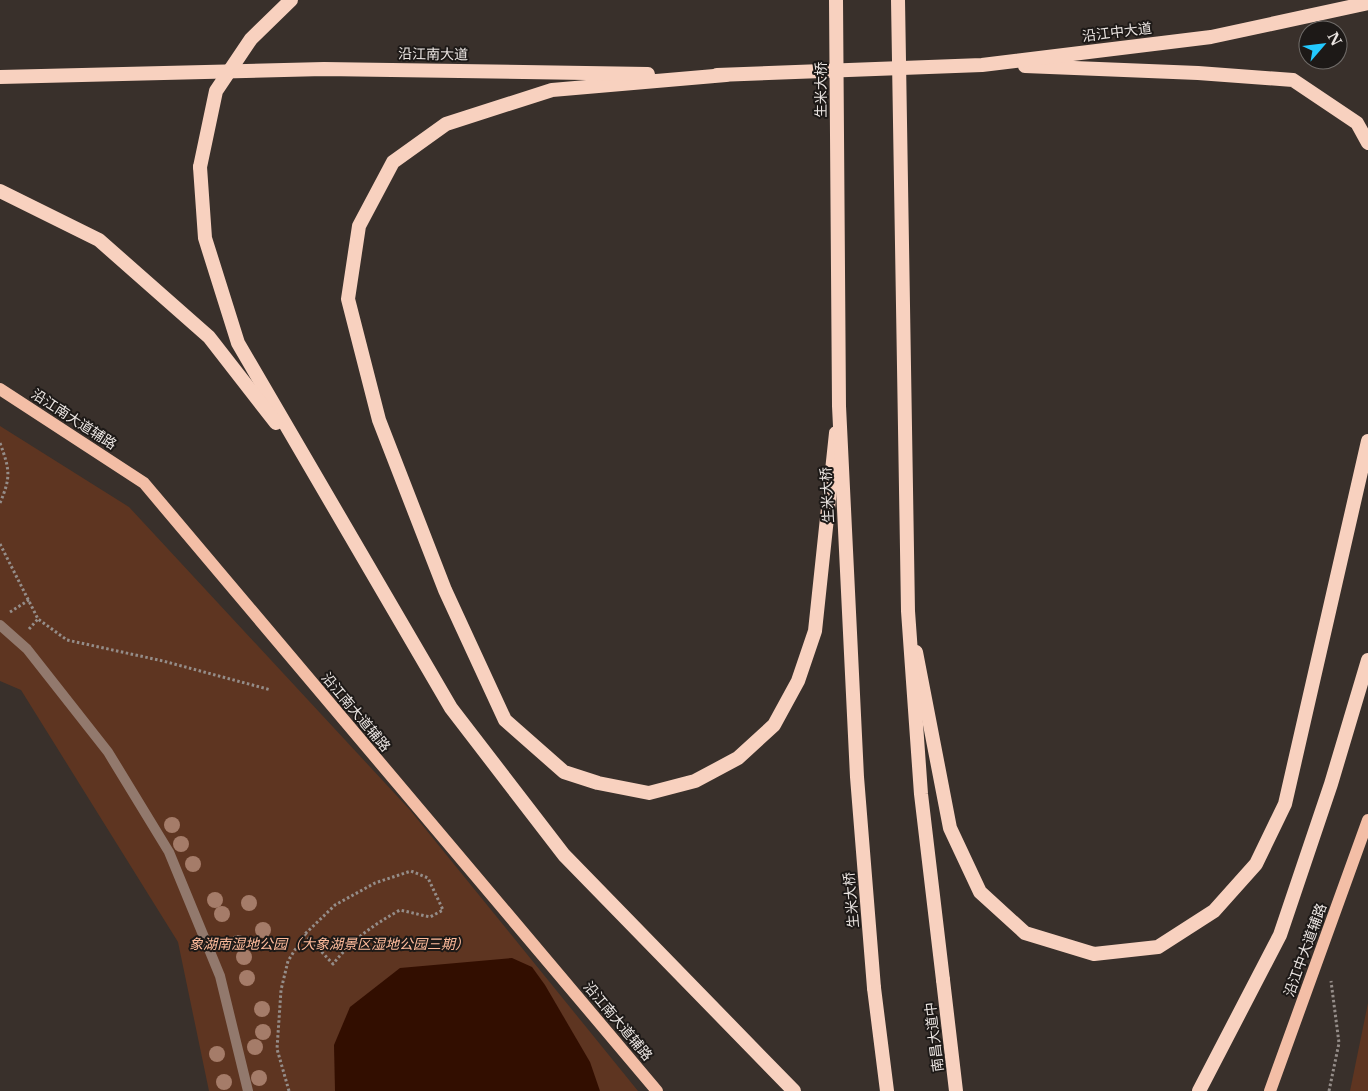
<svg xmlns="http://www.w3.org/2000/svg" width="1368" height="1091" font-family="'Libre Baskerville','Noto Sans SC',serif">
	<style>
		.green { fill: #5e3521 }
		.water { fill: #320e00 }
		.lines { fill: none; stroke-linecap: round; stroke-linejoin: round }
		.path { stroke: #958d89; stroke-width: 3; stroke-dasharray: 2.5 2.5; stroke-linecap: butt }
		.service { stroke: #92796d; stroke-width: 10 }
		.primary { stroke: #f3bea6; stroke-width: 12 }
		.trunk { stroke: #f8d1bf; stroke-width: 14 }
		.trunk-bridge { stroke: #f8d1bf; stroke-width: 14 }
		.tree { fill: #a57c69 }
		.labels { text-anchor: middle; stroke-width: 4; stroke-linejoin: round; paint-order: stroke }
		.street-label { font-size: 14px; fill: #ebe5e2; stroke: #1d1917 }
		.park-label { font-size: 14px; font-style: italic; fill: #febb9b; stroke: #1d1917 }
	</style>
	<rect width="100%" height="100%" fill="#39302b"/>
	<g class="green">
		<polygon points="0,426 129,507 410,810 638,1091 209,1091 178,942 21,690 0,681"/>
		<polygon points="1368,1003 1368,1091 1350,1091"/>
	</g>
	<polygon class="water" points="512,958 532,967 545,985 590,1062 600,1091 335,1091 334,1045 350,1007 400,968"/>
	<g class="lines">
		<g class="path">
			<path d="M0 443C10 470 11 477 0 503"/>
			<polyline points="0,544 38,619 67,640 163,661 271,690"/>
			<polyline points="10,612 29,600"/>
			<polyline points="29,629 38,619"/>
			<path d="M289 1091 277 1049 281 990 288 961 305 934 335 905 375 883 411 871 428 878 443 910 430 917 400 910C373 925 352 940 333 964L305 934"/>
			<polyline points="1329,1091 1339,1043 1331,981"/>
		</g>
		<polyline class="service" points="0,625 27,649 108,752 169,852 220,976 248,1091"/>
		<g class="primary">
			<polyline points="0,389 144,483 657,1091"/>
			<polyline points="1270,1091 1368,820"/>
		</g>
		<g class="trunk">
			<polyline points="1025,66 1198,73 1293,80 1357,123 1368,143"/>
			<polyline points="717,75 982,65 1211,37 1368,3"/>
			<polyline points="726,75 552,90 446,124 393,162 359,226 348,299 379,420 445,590 505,720 564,772 598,783 649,793 695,781 738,758 774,725 798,681 815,631 836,433"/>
			<polyline points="0,77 324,69 648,74"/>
			<polyline points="200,167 205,238 238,343 451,708 564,855 794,1091"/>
			<polyline points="0,191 99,240 209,337 276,423"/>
			<polyline points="916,652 950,828 980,892 1025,933 1094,954 1158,947 1214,911 1256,864 1285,804 1368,441"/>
			<polyline points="943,980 956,1091"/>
			<polyline points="874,988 887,1091"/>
			<polyline points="1199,1091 1280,935 1331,784 1368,660"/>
		</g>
		<g class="trunk-bridge">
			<polyline points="836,0 839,406 857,777 874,988"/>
			<polyline points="898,0 908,611 921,794 943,980"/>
			<polyline points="200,167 216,91 251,39 291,0"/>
		</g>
	</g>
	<g class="tree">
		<circle cx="172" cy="825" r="8"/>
		<circle cx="181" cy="844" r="8"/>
		<circle cx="193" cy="864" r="8"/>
		<circle cx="215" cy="900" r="8"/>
		<circle cx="249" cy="903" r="8"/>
		<circle cx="222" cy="914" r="8"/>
		<circle cx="263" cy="930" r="8"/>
		<circle cx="238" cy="943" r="8"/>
		<circle cx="244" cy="957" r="8"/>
		<circle cx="247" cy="978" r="8"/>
		<circle cx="262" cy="1009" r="8"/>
		<circle cx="263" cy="1032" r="8"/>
		<circle cx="255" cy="1047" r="8"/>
		<circle cx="217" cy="1054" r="8"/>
		<circle cx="259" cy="1078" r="8"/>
		<circle cx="224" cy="1082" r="8"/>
	</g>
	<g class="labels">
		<g class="street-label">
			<text transform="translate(1117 32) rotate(-7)" y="5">沿江中大道</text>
			<text transform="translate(433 54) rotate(1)" y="5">沿江南大道</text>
			<text transform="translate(821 90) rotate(-90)" y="5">生米大桥</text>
			<text transform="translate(74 419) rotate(33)" y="5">沿江南大道辅路</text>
			<text transform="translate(827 495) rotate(-93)" y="5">生米大桥</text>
			<text transform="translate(356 712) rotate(50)" y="5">沿江南大道辅路</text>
			<text transform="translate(851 900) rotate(-95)" y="5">生米大桥</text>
			<text transform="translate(1305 950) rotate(-70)" y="5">沿江中大道辅路</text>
			<text transform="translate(618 1021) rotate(50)" y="5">沿江南大道辅路</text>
			<text transform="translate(934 1037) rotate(-97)" y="5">南昌大道中</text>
		</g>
		<g class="park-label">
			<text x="329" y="949">象湖南湿地公园（大象湖景区湿地公园三期）</text>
		</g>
	</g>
	<g transform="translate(1323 45) rotate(62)"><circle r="24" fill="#1d1917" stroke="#6f6b68"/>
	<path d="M0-4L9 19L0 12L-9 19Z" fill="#23c9fe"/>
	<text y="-8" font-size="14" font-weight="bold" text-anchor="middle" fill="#ebe5e2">N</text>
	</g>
</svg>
